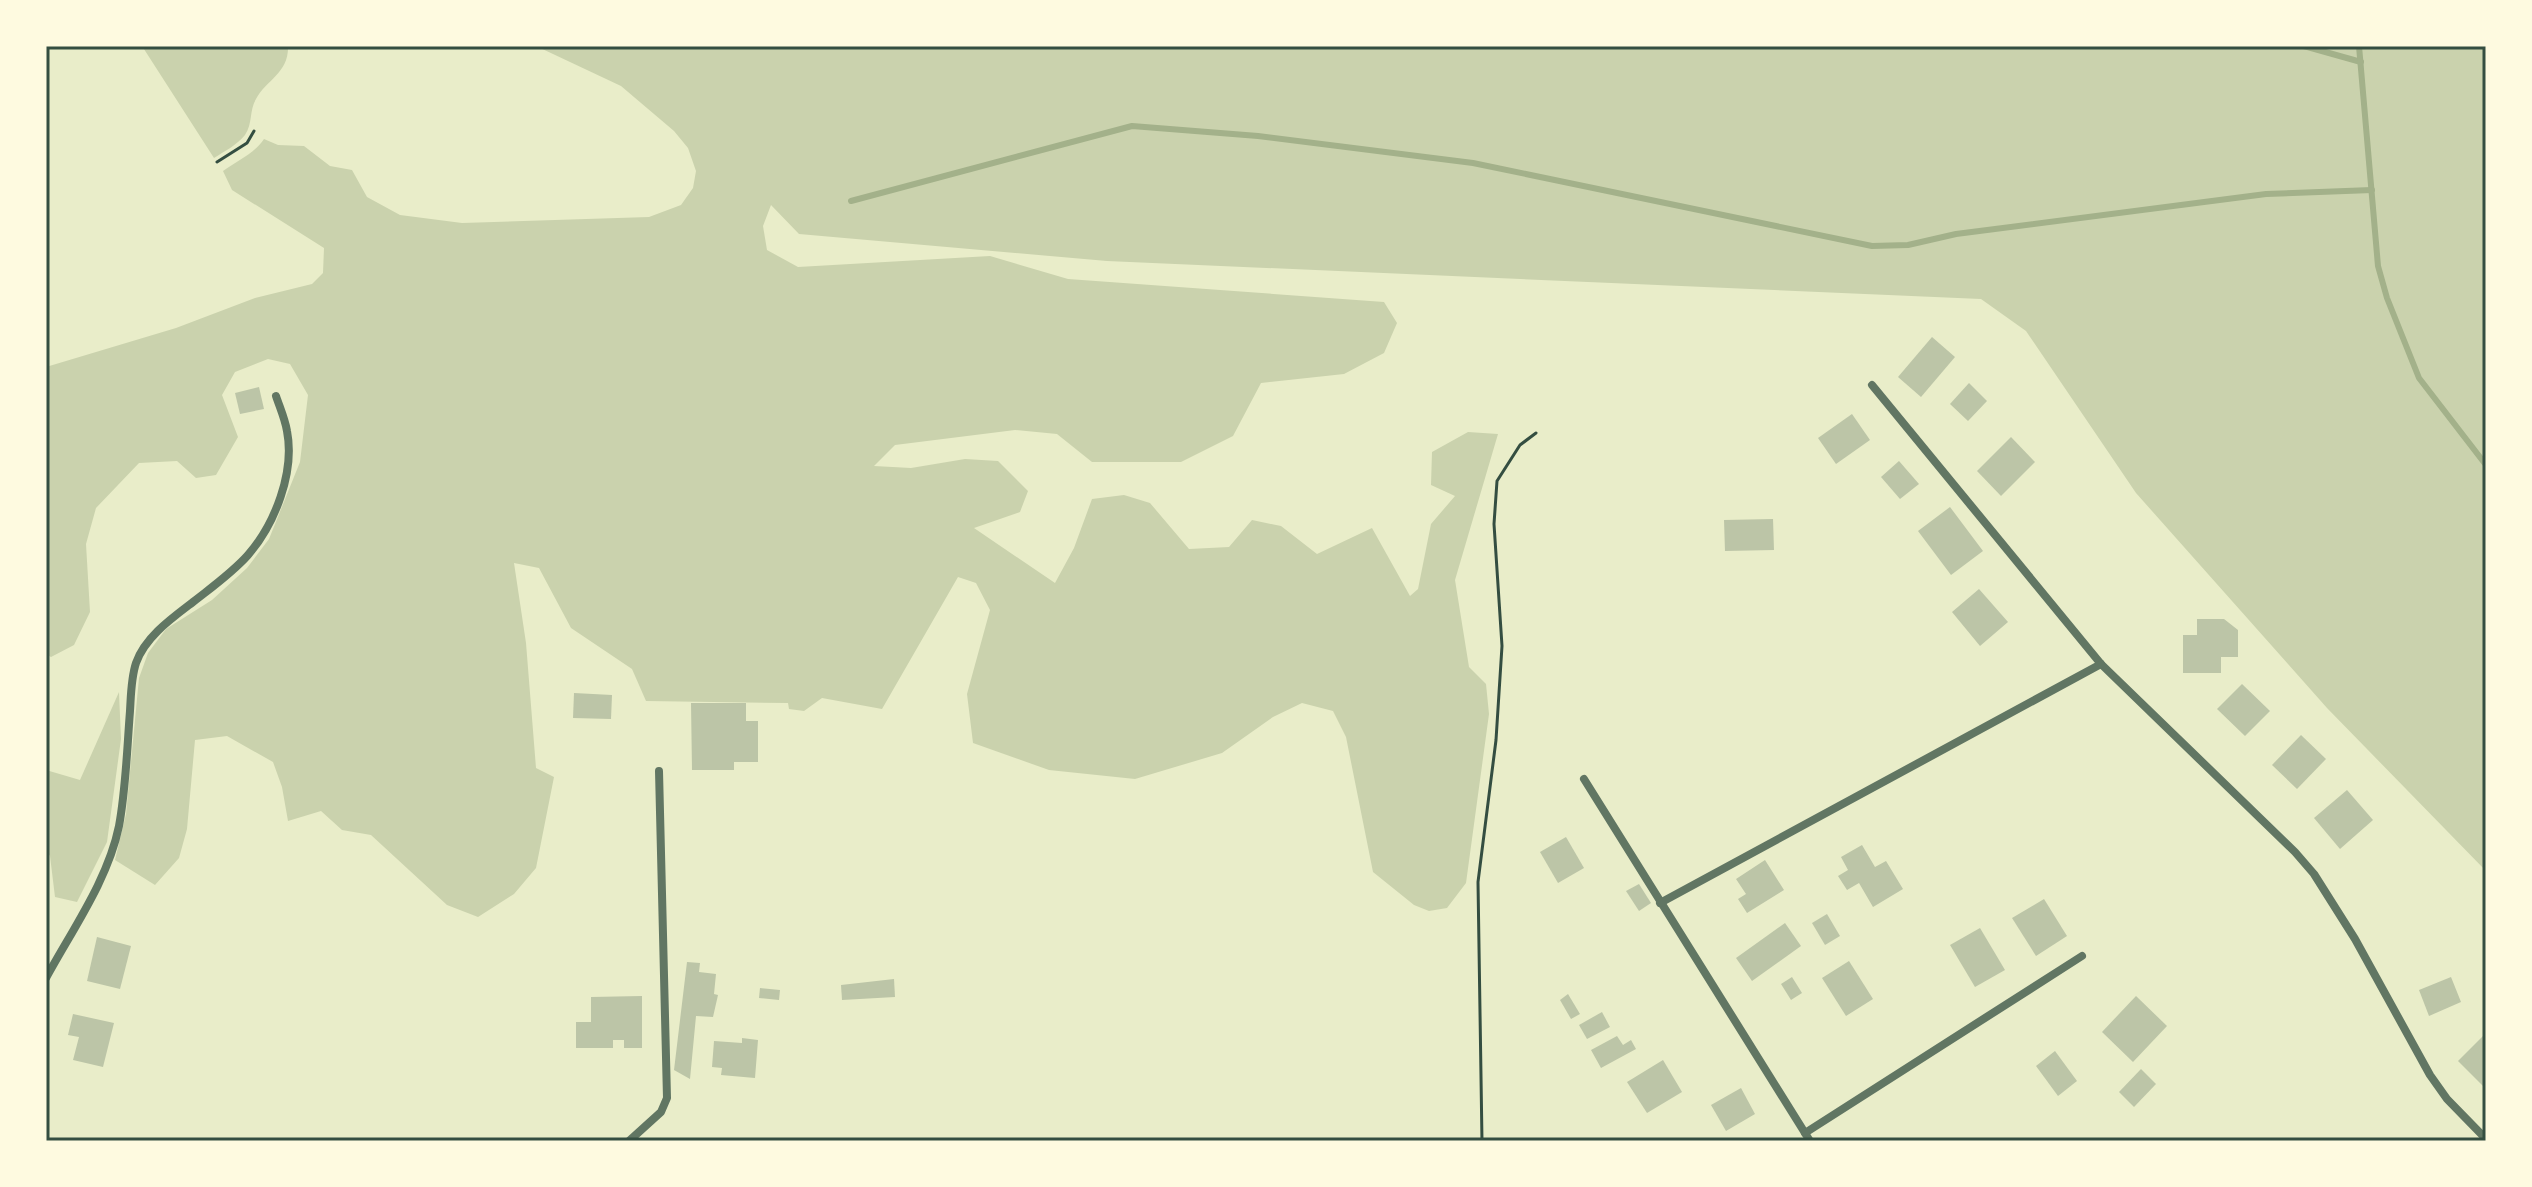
<svg xmlns="http://www.w3.org/2000/svg" width="2532" height="1187" font-family="'Roboto Condensed',sans-serif">
	<style>
		.green { fill: #cad2ad }
		.lines { fill: none; stroke-linecap: round; stroke-linejoin: round }
		.stream { stroke: #a3b18a; stroke-width: 6 }
		.building { fill: #bcc5a7 }
		.path { stroke: #344e41; stroke-width: 3 }
		.minor { stroke: #617663; stroke-width: 8 }
		.neatline { fill: none; stroke: #344e41; stroke-width: 3 }
	</style>
	<rect width="100%" height="100%" fill="#e9edc9"/>
	<g class="green">
		<path d="M142 46H288C289 73 266 80 256 99 249 111 253 123 245 135 237 145 225 151 214 158Z"/>
		<path d="M536 46H2486V871L2327 708 2136 493 2026 331 1981 299 1107 261 799 234 771 205 763 226 767 250 798 267 990 256 1068 279 1384 302 1397 323 1384 353 1344 374 1261 383 1233 436 1181 462H1092L1057 434 1015 430 895 445 874 466 911 468 965 459 998 461 1028 491 1020 512 974 528 1055 583 1074 548 1092 499 1124 495 1150 503 1189 549 1229 547 1252 520 1281 526 1317 554 1372 528 1410 596 1418 589 1431 524 1455 496 1431 485 1432 452 1468 432 1498 434 1455 580 1469 667 1486 684 1489 714 1466 883 1447 908 1429 911 1414 905 1373 872 1346 737 1333 711 1302 703 1273 717 1222 753 1135 779 1049 770 973 743 967 694 990 610 976 583 958 577 882 709 822 698 804 711 789 709 788 703 646 701 632 669 571 628 539 568 514 563 526 643 536 768 554 777 536 868 514 894 478 917 447 905 371 835 342 830 321 811 288 821 282 787 273 762 227 736 195 740 187 829 179 858 155 885 115 860 126 814 139 678 148 653 166 629 212 600 247 568 269 539 300 462 308 395 290 364 268 359 235 372 222 395 238 437 216 475 196 478 177 461 139 463 96 508 86 544 90 612 74 645 51 657 46 654V367L176 328 255 298 312 284 323 273 324 248 232 190 223 171C237 161 255 153 264 139L278 145 304 146 330 166 352 170 367 197 400 215 462 223 649 217 681 205 693 188 696 171 688 148 674 131 621 86Z"/>
		<polygon points="119,692 121,739 107,842 77,902 55,897 50,856 46,850 46,770 80,780"/>
	</g>
	<g class="lines">
		<g class="stream">
			<polyline points="2304,46 2361,62"/>
			<polyline points="2359,46 2378,266 2387,298 2419,378 2486,465"/>
			<polyline points="851,201 1132,126 1258,136 1473,163 1872,246 1908,245 1956,234 2266,194 2372,190"/>
		</g>
	</g>
	<g class="building">
		<polygon points="1932,337 1955,357 1921,397 1898,377"/>
		<polygon points="1969,383 1987,401 1968,421 1950,404"/>
		<polygon points="259,387 264,409 240,414 235,393"/>
		<polygon points="1852,414 1870,440 1836,464 1818,438"/>
		<polygon points="2011,437 2035,462 2001,496 1977,471"/>
		<polygon points="1899,461 1919,484 1900,499 1881,477"/>
		<polygon points="1950,507 1983,551 1951,575 1918,531"/>
		<polygon points="1773,519 1774,550 1725,551 1724,520"/>
		<polygon points="1979,589 2008,622 1980,646 1952,612"/>
		<polygon points="2197,619 2224,619 2238,630 2238,657 2221,657 2221,673 2183,673 2183,635 2197,635"/>
		<polygon points="2242,684 2270,711 2245,736 2217,709"/>
		<polygon points="574,693 612,695 611,719 573,718"/>
		<polygon points="691,703 746,703 746,721 758,721 758,762 734,762 734,770 692,770"/>
		<polygon points="2301,735 2326,759 2297,789 2272,765"/>
		<polygon points="2347,790 2373,820 2340,849 2314,818"/>
		<polygon points="1566,837 1584,868 1558,883 1540,852"/>
		<polygon points="1862,845 1875,867 1886,861 1903,889 1873,907 1859,883 1847,890 1838,876 1848,870 1841,857"/>
		<polygon points="1765,860 1784,890 1747,913 1738,899 1746,894 1736,879"/>
		<polygon points="1639,884 1651,903 1639,911 1626,891"/>
		<polygon points="2044,899 2067,936 2036,956 2012,918"/>
		<polygon points="1827,914 1840,936 1825,945 1812,923"/>
		<polygon points="1785,923 1801,946 1752,981 1736,958"/>
		<polygon points="1980,928 2005,970 1975,987 1950,945"/>
		<polygon points="97,937 131,946 120,989 87,981"/>
		<polygon points="1849,961 1873,999 1846,1016 1822,978"/>
		<polygon points="687,962 700,963 699,972 716,974 714,994 718,995 713,1017 696,1016 690,1079 674,1070"/>
		<polygon points="1792,977 1802,993 1791,1000 1781,984"/>
		<polygon points="2451,977 2461,1002 2429,1016 2419,990"/>
		<polygon points="894,979 895,997 842,1000 841,985"/>
		<polygon points="760,988 780,990 779,1000 759,998"/>
		<polygon points="1568,994 1580,1014 1571,1019 1560,1000"/>
		<polygon points="642,996 642,1048 624,1048 624,1040 613,1040 613,1048 576,1048 576,1022 591,1022 591,997"/>
		<polygon points="2136,996 2167,1026 2133,1062 2102,1032"/>
		<polygon points="1602,1012 1610,1027 1587,1039 1579,1025"/>
		<polygon points="73,1014 114,1023 103,1067 73,1060 79,1037 68,1035"/>
		<polygon points="2486,1033 2486,1089 2458,1061"/>
		<polygon points="1617,1036 1623,1045 1631,1040 1636,1049 1601,1068 1591,1050"/>
		<polygon points="742,1038 758,1040 755,1078 721,1075 722,1068 712,1067 714,1041 742,1043"/>
		<polygon points="2055,1051 2077,1081 2058,1096 2036,1066"/>
		<polygon points="1663,1060 1682,1092 1647,1113 1627,1082"/>
		<polygon points="2141,1069 2156,1084 2134,1107 2119,1092"/>
		<polygon points="1741,1088 1755,1114 1726,1131 1711,1105"/>
	</g>
	<g class="lines">
		<g class="path">
			<polyline points="217,162 247,143 254,131"/>
			<polyline points="1482,1141 1478,882 1496,740 1502,646 1494,524 1497,481 1520,445 1536,433"/>
		</g>
		<g class="minor">
			<polyline points="1872,385 2101,664 2295,852 2314,874 2355,939 2430,1075 2447,1099 2486,1139"/>
			<polyline points="1584,779 1810,1141"/>
			<polyline points="1660,903 2101,664"/>
			<path d="M46 978C72 930 108 880 119 826 126 788 127 749 130 711 131 695 131 678 136 663 145 637 172 618 193 602 212 587 232 573 248 555 275 524 295 472 287 431 285 419 280 408 276 396"/>
			<polyline points="1805,1133 2082,956"/>
			<polyline points="629,1141 661,1112 667,1098 659,771"/>
		</g>
	</g>
	<rect width="2532" height="1187" fill="none" stroke="#fefae0" stroke-width="96"/>
	<rect x="48" y="48" width="2436" height="1091" class="neatline"/>
</svg>
